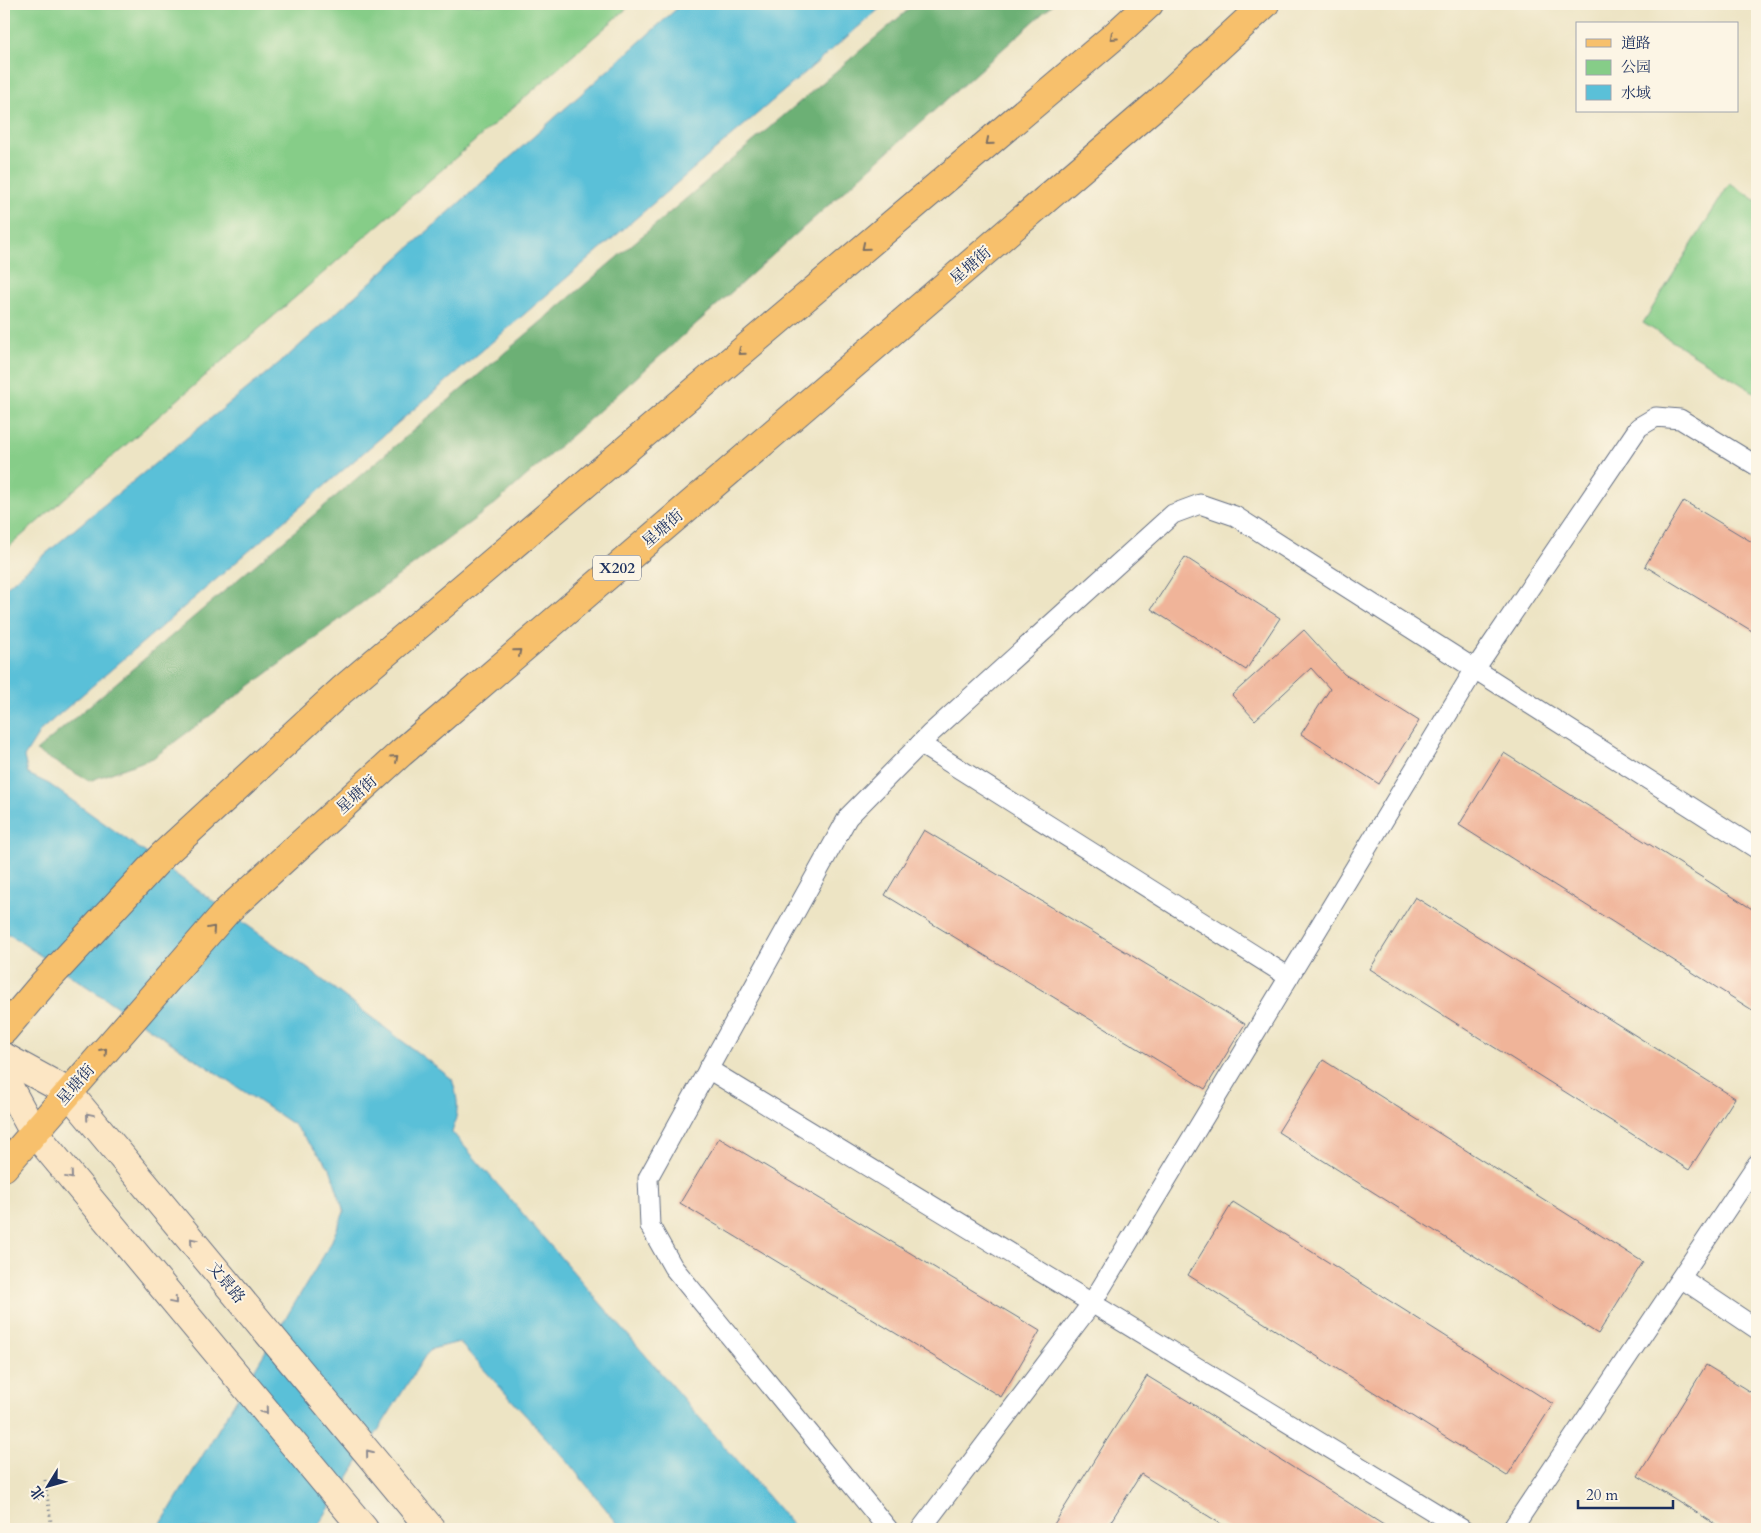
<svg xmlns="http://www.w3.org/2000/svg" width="1761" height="1533" font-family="Cardo,'Noto Serif SC',serif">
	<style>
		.green { fill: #86cd88; stroke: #507e73 }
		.forest { fill: #6cb074; stroke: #447069 }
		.water { fill: #5ac0d8; stroke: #3a789b }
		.building { fill: #f0b499 }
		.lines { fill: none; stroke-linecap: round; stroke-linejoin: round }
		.service-casing { stroke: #646e82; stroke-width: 21 }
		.secondary-casing { stroke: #646e82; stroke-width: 30 }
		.primary-casing { stroke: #646e82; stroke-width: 30 }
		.path { stroke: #646e82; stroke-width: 3; stroke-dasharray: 1 4; stroke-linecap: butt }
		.service { stroke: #fff; stroke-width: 19 }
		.secondary { stroke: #fce6c4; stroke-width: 28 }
		.primary { stroke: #f7c06c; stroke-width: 28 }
		.oneway { stroke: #7e7064 }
		.oneway2 { stroke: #8c8a91 }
		.labels { text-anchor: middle; stroke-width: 4; stroke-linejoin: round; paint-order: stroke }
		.shield { fill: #fcf5e5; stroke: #5e6a86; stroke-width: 1 }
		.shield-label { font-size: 15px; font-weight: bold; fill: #1b2f5e }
		.street-label { font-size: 16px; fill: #1b2f5e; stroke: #fcf5e5 }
	</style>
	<rect width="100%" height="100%" fill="#fcf5e5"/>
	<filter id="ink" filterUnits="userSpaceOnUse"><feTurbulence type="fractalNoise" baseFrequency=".02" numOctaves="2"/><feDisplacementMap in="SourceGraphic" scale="10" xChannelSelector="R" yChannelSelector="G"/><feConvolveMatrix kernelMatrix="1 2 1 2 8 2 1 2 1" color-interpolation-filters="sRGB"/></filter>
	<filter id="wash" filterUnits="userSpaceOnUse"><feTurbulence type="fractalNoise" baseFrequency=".0096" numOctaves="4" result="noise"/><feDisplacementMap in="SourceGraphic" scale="20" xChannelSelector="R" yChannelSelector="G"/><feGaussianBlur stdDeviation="1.12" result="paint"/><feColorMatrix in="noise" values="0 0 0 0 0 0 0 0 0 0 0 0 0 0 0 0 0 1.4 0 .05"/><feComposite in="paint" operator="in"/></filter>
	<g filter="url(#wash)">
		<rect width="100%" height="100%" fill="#ede4c4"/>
		<g class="green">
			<polygon points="4,4 632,4 4,551"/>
			<polygon points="1730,183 1757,201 1757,394 1643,323"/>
		</g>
		<polygon class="forest" points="915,4 1053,4 495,504 153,758 89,781 36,751"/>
		<path class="water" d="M682 4H885L41 730 24 757 28 774 49 784 303 965 452 1079C459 1102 459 1110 452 1132L796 1529H622L567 1461 459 1342 432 1349 425 1356 316 1529H158L330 1245 344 1212 330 1168 294 1125 4 931V589L94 513 289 355Z"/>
		<g id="blocks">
			<g class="building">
				<polygon points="1684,501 1757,545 1757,634 1645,566"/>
				<polygon points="1185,557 1280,618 1246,670 1151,609"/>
				<polygon points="1304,630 1344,674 1419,721 1379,784 1301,734 1330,689 1311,668 1255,720 1232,695"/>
				<polygon points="1504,753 1757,912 1757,1013 1459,825"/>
				<polygon points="924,830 1245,1024 1205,1089 885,895"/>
				<polygon points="1415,897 1735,1098 1689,1170 1370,969"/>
				<polygon points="1323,1060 1643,1262 1598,1334 1278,1132"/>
				<polygon points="719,1138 1040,1331 1001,1397 680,1203"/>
				<polygon points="1233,1202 1553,1404 1507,1476 1188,1275"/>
				<polygon points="1706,1365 1757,1396 1757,1529 1723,1529 1638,1476"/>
				<polygon points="1147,1376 1188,1401 1390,1529 1229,1529 1141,1474 1106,1529 1051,1529"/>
			</g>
		</g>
	</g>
	<g filter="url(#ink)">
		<use href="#blocks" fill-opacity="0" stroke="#646e82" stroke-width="1"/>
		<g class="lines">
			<defs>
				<g id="service">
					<polyline points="920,744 1289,977"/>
					<polyline points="708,1069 1462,1529"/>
					<polyline points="1681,1278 1757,1329"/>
					<polyline points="888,1529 673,1267 650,1226 648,1178 848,817 931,733 1173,514 1200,504 1235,516 1757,849"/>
					<polyline points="921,1529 1092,1303 1475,669 1639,427 1656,417 1680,419 1757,466"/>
					<polyline points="1512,1529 1757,1164"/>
				</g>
				<g id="secondary">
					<polyline points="4,1057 68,1092 431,1529"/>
					<polyline points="4,1078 33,1131 364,1529"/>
				</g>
				<g id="primary">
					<polyline points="4,1030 43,984 163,855 342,690 1112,38 1149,4"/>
					<polyline points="4,1167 227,911 401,753 1158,103 1265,4"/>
				</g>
			</defs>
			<use href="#service" class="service-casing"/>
			<use href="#secondary" class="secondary-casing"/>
			<use href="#primary" class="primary-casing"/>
			<polyline class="path" points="45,1480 52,1529"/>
			<use href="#service" class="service"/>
			<use href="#secondary" class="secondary"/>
			<use href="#primary" class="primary"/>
		</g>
		<defs><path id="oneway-chevron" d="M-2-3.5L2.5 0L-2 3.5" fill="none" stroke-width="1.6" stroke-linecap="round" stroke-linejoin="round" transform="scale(1.25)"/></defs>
		<g class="oneway">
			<use href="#oneway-chevron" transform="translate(1113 37) rotate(138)"/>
			<use href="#oneway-chevron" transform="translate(989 142) rotate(140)"/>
			<use href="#oneway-chevron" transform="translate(865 247) rotate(140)"/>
			<use href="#oneway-chevron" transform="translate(741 352) rotate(140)"/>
			<use href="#oneway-chevron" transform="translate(518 652) rotate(-41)"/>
			<use href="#oneway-chevron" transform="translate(395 758) rotate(-42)"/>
			<use href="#oneway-chevron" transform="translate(212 929) rotate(-49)"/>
			<use href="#oneway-chevron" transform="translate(104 1051) rotate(-48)"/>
		</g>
		<g class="oneway2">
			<use href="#oneway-chevron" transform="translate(89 1116) rotate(-130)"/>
			<use href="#oneway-chevron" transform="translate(70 1176) rotate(50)"/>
			<use href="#oneway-chevron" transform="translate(193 1241) rotate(-130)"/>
			<use href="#oneway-chevron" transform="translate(174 1301) rotate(50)"/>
			<use href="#oneway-chevron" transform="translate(265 1411) rotate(50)"/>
			<use href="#oneway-chevron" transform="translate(369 1453) rotate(-129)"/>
		</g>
	</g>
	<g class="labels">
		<rect class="shield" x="593" y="555.5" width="48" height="25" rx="4"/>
		<g class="shield-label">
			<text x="617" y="573">X202</text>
		</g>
		<g class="street-label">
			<text transform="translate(970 265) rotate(-41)" y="6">星塘街</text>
			<text transform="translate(662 528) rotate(-41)" y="6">星塘街</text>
			<text transform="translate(356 794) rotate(-42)" y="6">星塘街</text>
			<text transform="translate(75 1084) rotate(-49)" y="6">星塘街</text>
			<text transform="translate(227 1282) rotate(50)" y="6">文景路</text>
		</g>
	</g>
	<rect width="1761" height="1533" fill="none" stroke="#fcf5e5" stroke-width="20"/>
	<rect x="1576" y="22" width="162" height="90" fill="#fcf5e5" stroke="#a2a6af"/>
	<rect x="1586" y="39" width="25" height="8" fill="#f7c06c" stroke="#a2a6af"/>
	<text x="1621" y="48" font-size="15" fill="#1b2f5e">道路</text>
	<rect x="1586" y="60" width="25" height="15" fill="#86cd88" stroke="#a2a6af"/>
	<text x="1621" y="72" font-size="15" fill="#1b2f5e">公园</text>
	<rect x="1586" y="85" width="25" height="15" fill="#5ac0d8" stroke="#a2a6af"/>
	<text x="1621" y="98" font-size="15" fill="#1b2f5e">水域</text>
	<g transform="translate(48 1486) rotate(233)" stroke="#fcf5e5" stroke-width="4" paint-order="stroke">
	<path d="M0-4L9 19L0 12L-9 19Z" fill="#1b2f5e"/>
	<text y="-8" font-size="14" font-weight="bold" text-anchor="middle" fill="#1b2f5e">北</text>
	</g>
	<path d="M1578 1500v8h95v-8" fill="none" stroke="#1b2f5e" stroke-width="2.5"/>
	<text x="1586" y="1500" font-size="15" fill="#1b2f5e" stroke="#fcf5e5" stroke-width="4" paint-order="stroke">20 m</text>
</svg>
